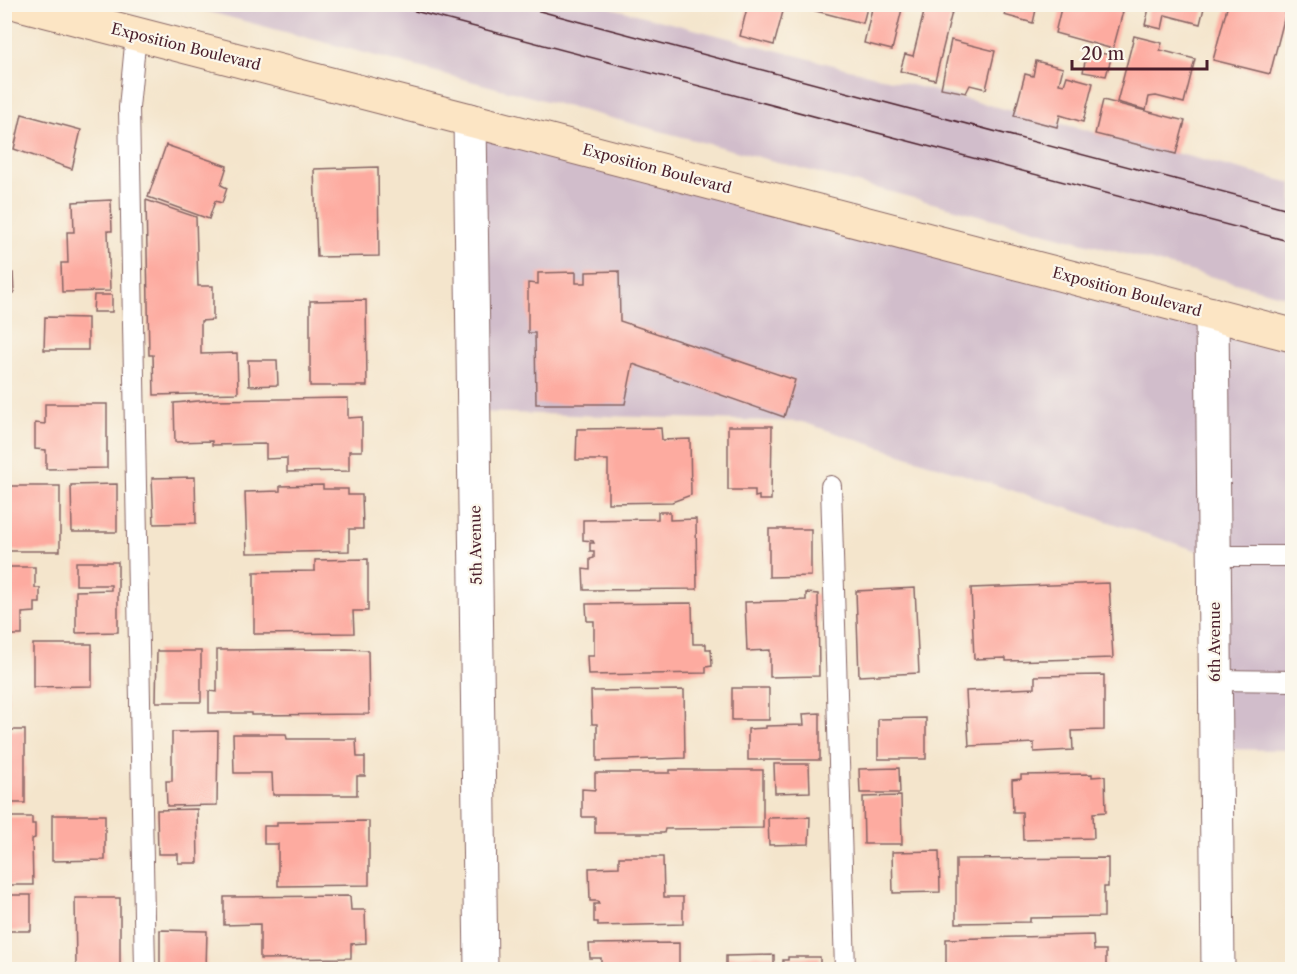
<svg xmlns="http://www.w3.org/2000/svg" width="1297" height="974" font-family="'Libre Caslon Text',serif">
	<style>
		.industrial { fill: #d1bdcb }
		.building { fill: #fdaba0 }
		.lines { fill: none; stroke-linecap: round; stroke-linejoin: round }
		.lane-casing { stroke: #866463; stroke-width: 22 }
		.street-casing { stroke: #866463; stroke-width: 35 }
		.secondary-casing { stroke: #866463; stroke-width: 35 }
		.lane { stroke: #fff; stroke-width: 20 }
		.street { stroke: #fff; stroke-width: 33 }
		.secondary { stroke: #fce5c4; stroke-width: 33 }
		.tram { stroke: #4a1f2b; stroke-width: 1.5 }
		.labels { text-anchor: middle; stroke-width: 4.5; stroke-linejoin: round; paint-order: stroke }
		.street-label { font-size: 15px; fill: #4a1f2b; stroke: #fbf7ec }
	</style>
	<rect width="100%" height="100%" fill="#fbf7ec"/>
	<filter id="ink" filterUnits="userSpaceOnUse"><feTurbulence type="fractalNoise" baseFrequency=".0167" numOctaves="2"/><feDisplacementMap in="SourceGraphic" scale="12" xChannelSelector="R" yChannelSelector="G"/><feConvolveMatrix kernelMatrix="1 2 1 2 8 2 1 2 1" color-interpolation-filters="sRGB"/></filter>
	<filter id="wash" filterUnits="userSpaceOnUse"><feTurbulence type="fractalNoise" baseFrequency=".008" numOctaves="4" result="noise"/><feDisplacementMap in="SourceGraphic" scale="24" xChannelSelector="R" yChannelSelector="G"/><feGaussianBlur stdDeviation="1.35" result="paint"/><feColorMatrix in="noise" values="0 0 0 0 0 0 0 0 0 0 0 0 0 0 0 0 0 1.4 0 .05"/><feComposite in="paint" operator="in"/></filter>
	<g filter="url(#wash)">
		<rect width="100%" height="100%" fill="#f4e5cc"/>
		<g class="industrial">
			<polygon points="183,5 600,5 1292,183 1292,298"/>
			<polygon points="470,120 1292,335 1292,750 1216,749 1214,556 802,422 474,412"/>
		</g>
		<g id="blocks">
			<g class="building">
				<polygon points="748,4 785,4 774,45 740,36"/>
				<polygon points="814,4 868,4 863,23 812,10"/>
				<polygon points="873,4 902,9 892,50 864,43"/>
				<polygon points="926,4 954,4 935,80 900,71 905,54 913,56"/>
				<polygon points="1062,4 1125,4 1113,49 1055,33"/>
				<polygon points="1150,4 1205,4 1200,24 1165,15 1162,29 1145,25"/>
				<polygon points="1228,4 1288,4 1270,74 1213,60"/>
				<polygon points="990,5 1037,5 1033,23 1004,15 1006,9"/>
				<polygon points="1134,36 1162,43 1160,50 1195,59 1184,103 1156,96 1149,97 1146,110 1117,102"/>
				<polygon points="951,40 995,51 986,89 970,85 966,93 941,88"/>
				<polygon points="1087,51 1112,55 1106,76 1083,72"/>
				<polygon points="1036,61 1063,68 1059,84 1064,85 1067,76 1093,83 1083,122 1060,115 1057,127 1014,116 1025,74 1033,76"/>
				<polygon points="1103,100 1185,121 1176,154 1095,134"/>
				<polygon points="22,114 81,130 72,169 14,149"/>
				<polygon points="166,145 227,166 221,185 227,188 222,203 215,201 209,219 148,197"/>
				<polygon points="378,167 379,256 317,257 314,169"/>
				<polygon points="111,200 112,231 108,231 110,291 62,292 61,263 68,263 67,232 74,232 73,202"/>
				<polygon points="146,200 196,217 198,286 213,286 213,320 201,321 201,354 237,353 238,393 154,395 153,355 149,355"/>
				<polygon points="619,271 620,321 795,380 784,417 633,364 625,404 536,404 535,333 528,333 528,283 538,284 538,273 576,272 576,283 586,283 586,272"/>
				<polygon points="4,273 13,273 14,293 4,293"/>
				<polygon points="94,295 112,295 112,312 93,312"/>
				<polygon points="366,300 367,386 310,386 310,301"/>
				<polygon points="45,317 88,318 88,350 44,350"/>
				<polygon points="248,360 277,360 278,385 249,386"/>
				<polygon points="348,398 348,418 362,417 362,451 349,451 349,471 287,472 287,458 266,459 266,444 212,445 212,441 175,442 174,403 211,400"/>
				<polygon points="45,404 107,404 107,468 46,469 46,450 35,449 35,423 45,424"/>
				<polygon points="728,426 772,426 771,500 759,500 759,496 755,497 755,490 728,490"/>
				<polygon points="661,428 662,440 690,439 691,495 672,502 608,503 608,460 576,460 577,429"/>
				<polygon points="195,477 196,523 154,524 152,478"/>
				<polygon points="117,484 117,532 72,532 71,485"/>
				<polygon points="323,485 323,489 348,489 348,495 362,495 363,529 349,529 349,551 247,553 245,492 280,491 280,486"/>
				<rect x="4" y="486" width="56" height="65"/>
				<polygon points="658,512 670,512 670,520 696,519 697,589 584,590 583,569 590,570 590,559 594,558 594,551 590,551 590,543 594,543 593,541 583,540 583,520 658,519"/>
				<polygon points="769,529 811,529 811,576 769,577"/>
				<polygon points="368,559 368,611 353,611 354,633 254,634 254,572 315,571 315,560"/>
				<polygon points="76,562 118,562 118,632 76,633 76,591 111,590 111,585 76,585"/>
				<polygon points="4,567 35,567 35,588 40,588 40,603 35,603 35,612 22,613 22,635 4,635"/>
				<polygon points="1109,583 1113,658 1006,661 1006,658 974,659 971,588"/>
				<polygon points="915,588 919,673 859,676 856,591"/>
				<polygon points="806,593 818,594 819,676 770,677 770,650 747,651 745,602 806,600"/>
				<polygon points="692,603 693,644 706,644 706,649 711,649 712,666 706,667 706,673 588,675 587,656 594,656 594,621 587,621 586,604"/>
				<polygon points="33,644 92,644 92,686 33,687"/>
				<polygon points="347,649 368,650 369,714 251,715 251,713 209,713 209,691 217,692 217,650"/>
				<polygon points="157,651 201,651 201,702 156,702"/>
				<polygon points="1104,675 1104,730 1072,731 1073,750 1034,752 1034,743 969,746 966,691 1035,688 1035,676"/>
				<rect x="4" y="688" width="4" height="36"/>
				<rect x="732" y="688" width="37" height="32"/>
				<polygon points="684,690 685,758 597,761 597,724 592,724 591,691"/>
				<polygon points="820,713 820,760 748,760 748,729 766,728 766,726 804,725 803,714"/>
				<polygon points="926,718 926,759 878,759 878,719"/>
				<rect x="4" y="730" width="21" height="73"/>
				<polygon points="218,731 217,805 167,806 166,781 172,781 172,732"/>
				<polygon points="233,734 286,734 287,739 356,739 357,757 365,757 365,776 357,776 357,795 273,795 272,773 234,773"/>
				<polygon points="774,764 809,764 810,792 775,793"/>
				<polygon points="899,768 900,793 860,793 859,769"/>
				<polygon points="670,770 763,770 763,828 665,829 664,833 595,833 595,817 582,817 582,789 595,790 595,773 670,773"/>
				<polygon points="1092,774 1092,777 1105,776 1106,812 1093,813 1094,838 1023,840 1022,812 1013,812 1012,780 1021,779 1021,775"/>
				<polygon points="901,796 902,844 864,844 863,797"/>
				<polygon points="197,809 198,863 178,863 178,854 158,854 157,810"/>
				<polygon points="52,815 105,815 105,860 52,861"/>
				<polygon points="4,817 32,817 32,824 35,824 35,838 32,839 33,885 4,885"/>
				<polygon points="810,817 809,844 769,845 768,818"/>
				<polygon points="369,821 369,885 278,886 278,844 264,844 264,826 277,826 277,822"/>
				<polygon points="939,851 940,892 893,893 892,852"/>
				<polygon points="619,857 663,857 664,897 683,897 683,924 598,926 598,922 594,922 594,904 599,904 598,901 590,901 589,868 619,867"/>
				<polygon points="1108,858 1108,887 1104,887 1104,917 1030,918 1030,922 956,923 956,859"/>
				<rect x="4" y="895" width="27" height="36"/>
				<polygon points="350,896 351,910 365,910 366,943 351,944 351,958 260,959 260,924 224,925 224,897"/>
				<polygon points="75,898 120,898 120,966 76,967"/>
				<polygon points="160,930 207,931 206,970 160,970"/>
				<polygon points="1093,935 1094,950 1106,950 1106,970 946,970 946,939"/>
				<polygon points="679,943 679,970 601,970 601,958 590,958 589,944"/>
				<polygon points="774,955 774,970 726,970 726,956"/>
				<polygon points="788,957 820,957 820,970 783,969 783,960 788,960"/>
			</g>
		</g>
	</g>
	<g filter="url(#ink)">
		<use href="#blocks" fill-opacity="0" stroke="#866463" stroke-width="1.5"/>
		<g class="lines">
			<defs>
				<g id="lane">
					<polyline points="136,34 129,108 145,970"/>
					<polyline points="831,486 845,970"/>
					<polyline points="1215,556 1292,556"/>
					<polyline points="1215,680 1292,681"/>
				</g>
				<g id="street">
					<polyline points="470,120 481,970"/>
					<polyline points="1212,314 1218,970"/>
				</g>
				<polyline id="secondary" points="20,4 470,120 1292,335"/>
			</defs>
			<use href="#lane" class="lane-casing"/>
			<use href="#street" class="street-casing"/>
			<use href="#secondary" class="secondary-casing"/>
			<use href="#lane" class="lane"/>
			<use href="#street" class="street"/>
			<use href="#secondary" class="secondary"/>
			<g class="tram">
				<polyline points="388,4 1292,242"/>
				<polyline points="513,4 1292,210"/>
			</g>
		</g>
	</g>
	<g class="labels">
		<g class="street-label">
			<text transform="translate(186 47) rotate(14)" y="5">Exposition Boulevard</text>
			<text transform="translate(657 169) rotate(15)" y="5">Exposition Boulevard</text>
			<text transform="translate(1127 292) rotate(15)" y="5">Exposition Boulevard</text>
			<text transform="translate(476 545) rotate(-91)" y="5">5th Avenue</text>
			<text transform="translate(1215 642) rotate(-90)" y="5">6th Avenue</text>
		</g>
	</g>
	<rect width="1297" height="974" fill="none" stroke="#fbf7ec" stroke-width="24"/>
	<path d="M1072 60v9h135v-9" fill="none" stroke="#4a1f2b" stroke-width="3"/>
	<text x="1081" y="60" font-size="18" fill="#4a1f2b" stroke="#fbf7ec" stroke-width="4.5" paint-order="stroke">20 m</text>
</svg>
